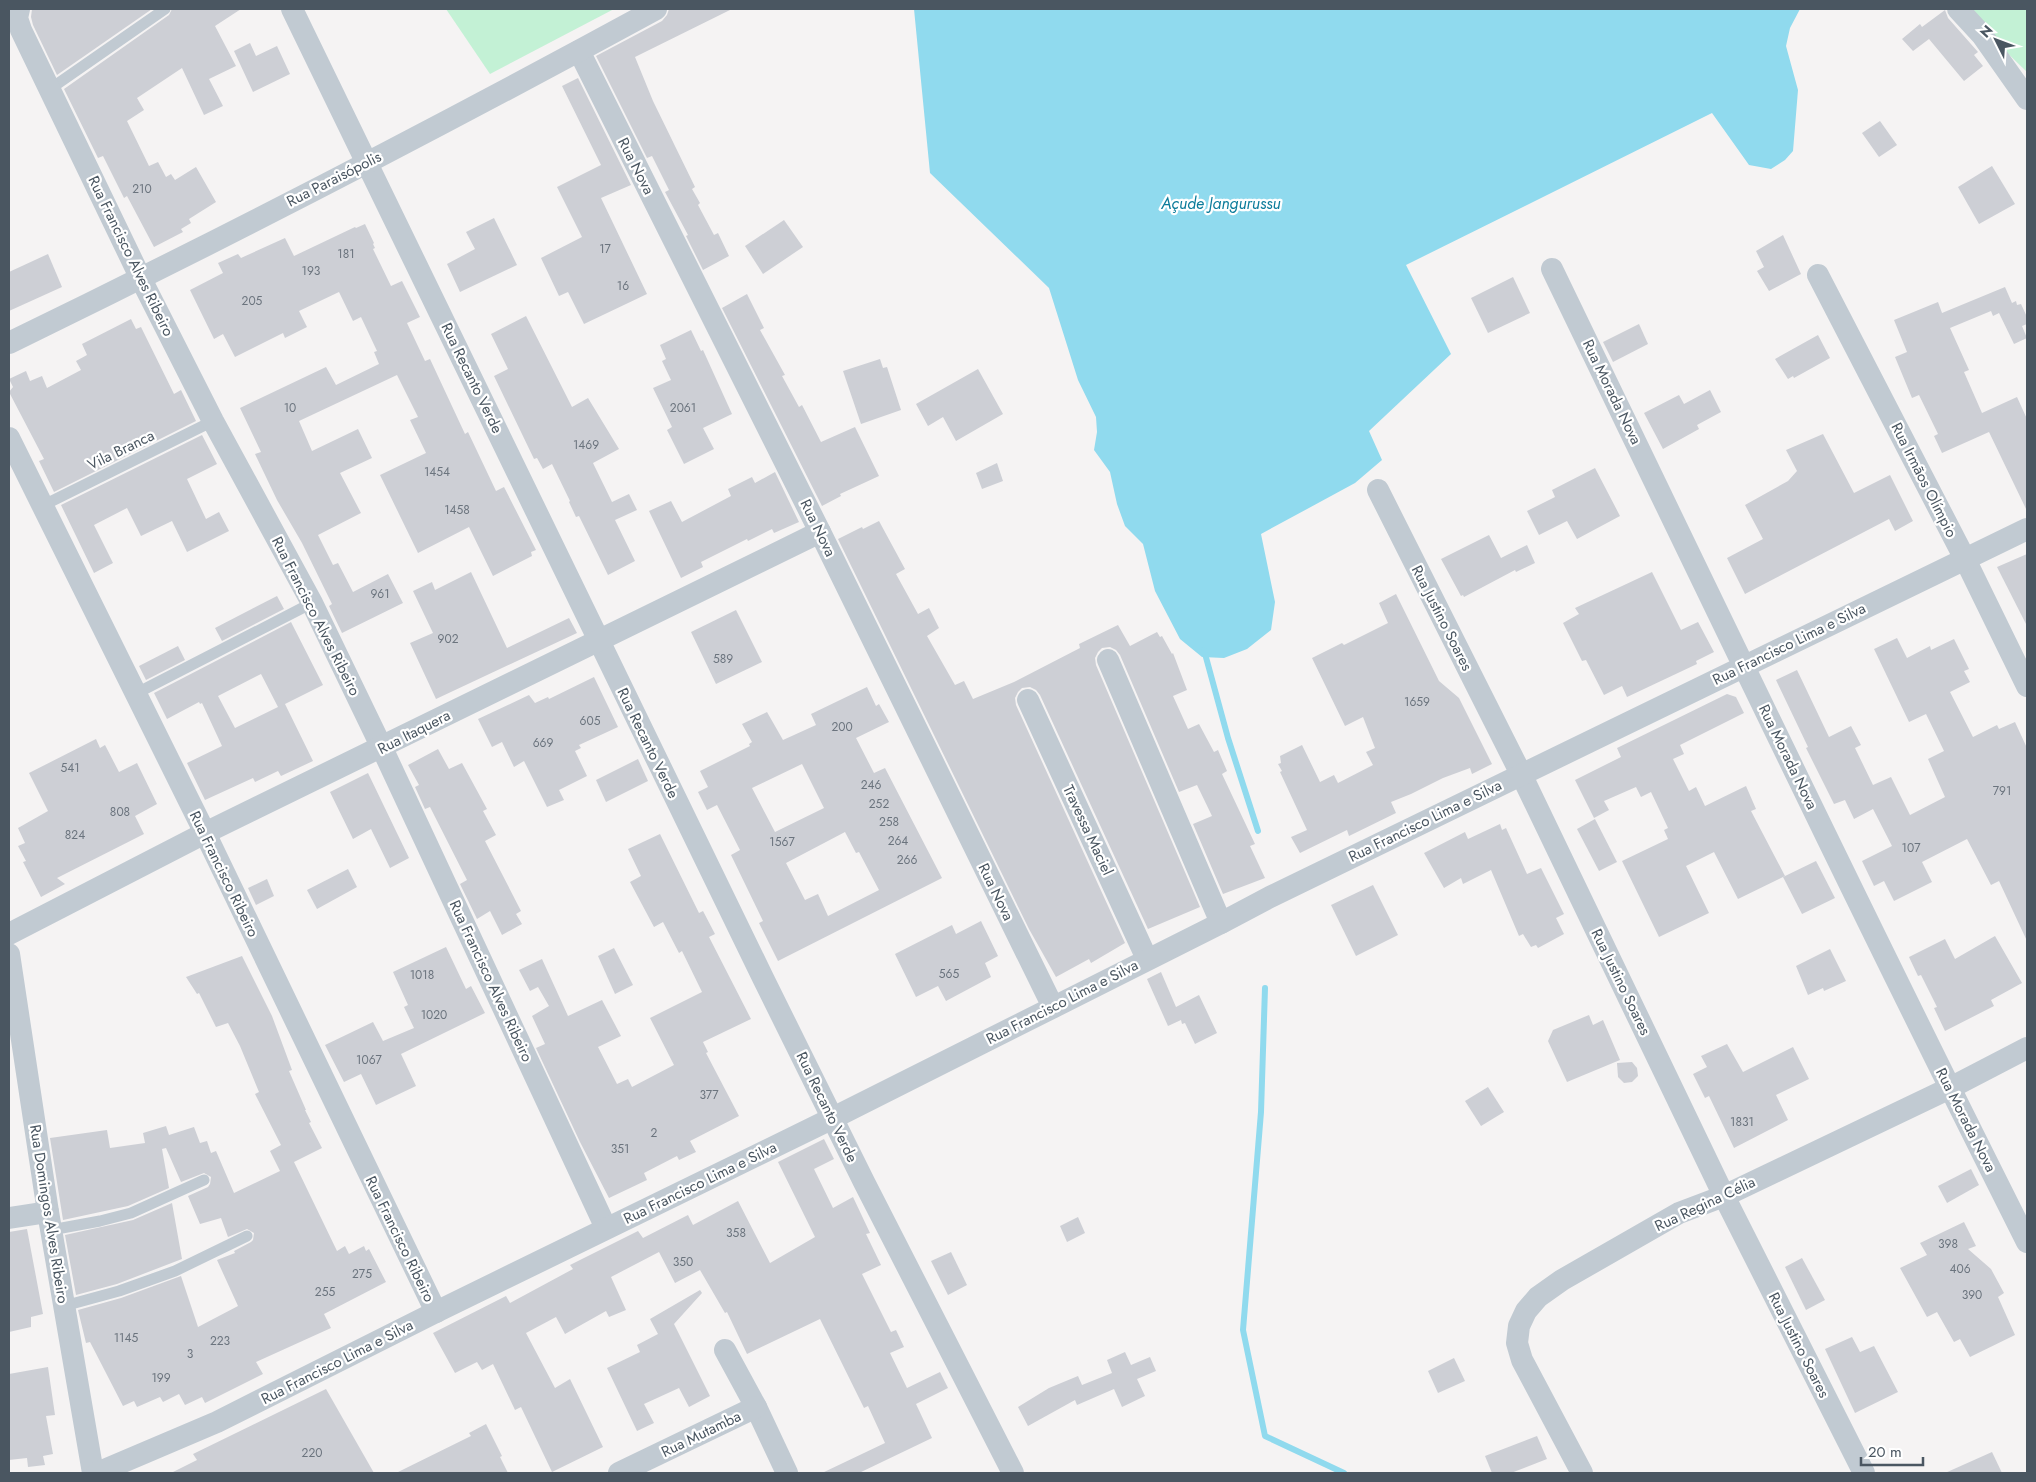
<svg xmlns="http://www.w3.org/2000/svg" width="2036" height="1482" font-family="Jost,sans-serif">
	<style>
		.green { fill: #c3f1d5 }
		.water { fill: #90daee }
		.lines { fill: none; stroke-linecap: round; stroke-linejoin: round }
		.stream { stroke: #90daee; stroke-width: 6 }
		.building { fill: #cdcfd5; fill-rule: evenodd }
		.lane { stroke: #c1cad2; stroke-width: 11 }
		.street { stroke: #c1cad2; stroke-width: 22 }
		.labels { text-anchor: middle; stroke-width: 4.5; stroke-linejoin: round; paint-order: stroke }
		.number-label { font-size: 12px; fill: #6b747e }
		.street-label { font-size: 15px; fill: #4a5661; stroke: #fff }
		.water-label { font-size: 16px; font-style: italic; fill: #0c7c9b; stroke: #fff }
	</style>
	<rect width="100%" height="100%" fill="#f5f3f3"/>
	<g class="green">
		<polygon points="446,9 614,9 490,74"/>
		<polygon points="1962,9 2027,9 2027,72"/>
	</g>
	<polygon class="water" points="914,9 1800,9 1790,28 1786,46 1798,90 1793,151 1785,160 1771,169 1749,165 1712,113 1406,265 1451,354 1369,431 1382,460 1355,483 1261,534 1275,602 1271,630 1247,649 1224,658 1202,657 1180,639 1155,591 1143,544 1125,526 1117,504 1110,472 1094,450 1097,432 1096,417 1078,380 1049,288 930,173"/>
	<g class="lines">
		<g class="stream">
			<polyline points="1204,650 1228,738 1258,831"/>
			<polyline points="1265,988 1261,1112 1243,1330 1265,1436 1344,1473"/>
		</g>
	</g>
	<g class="building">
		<polygon points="32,9 152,9 57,75 33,25 31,17"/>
		<polygon points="172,9 241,9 215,26 236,66 209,79 223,106 204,115 182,68 137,98 144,110 127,121 149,166 158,162 166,177 171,174 175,180 196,167 216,202 189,219 191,223 181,229 183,232 154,247 127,196 124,198 103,156 98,158 64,89 169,15"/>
		<polygon points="669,9 732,9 635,57 653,101 695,187 692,189 700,203 698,205 714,235 718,233 729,256 703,270 686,236 688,235 665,192 669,190 652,156 647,158 596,56 662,21 667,15"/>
		<polygon points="1945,10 1948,18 1978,52 1974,55 1983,66 1964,81 1929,39 1913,51 1902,39 1920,24 1922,27"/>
		<polygon points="250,43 256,56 277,46 290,74 253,92 234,51"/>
		<polygon points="578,78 631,185 601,198 647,294 584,324 568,292 559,296 541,258 582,237 557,187 601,165 562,86"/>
		<polygon points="1880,121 1897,145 1879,157 1862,133"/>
		<polygon points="1992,166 2015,204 1979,224 1958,187"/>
		<polygon points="494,218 517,265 460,292 447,264 475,249 466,232"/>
		<polygon points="784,220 803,247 763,274 745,246"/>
		<polygon points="365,224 374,243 373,244 375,248 373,249 391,286 402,281 420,317 407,323 425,361 430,359 465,434 468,432 496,491 504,487 536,550 531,552 532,556 493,576 469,527 418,553 380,475 426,453 410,420 418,417 397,375 299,421 312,451 358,429 372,458 340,473 361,513 318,535 333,565 338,563 353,592 388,574 403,603 342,633 329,606 332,604 302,543 277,500 255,454 261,452 240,408 326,367 336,385 379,364 374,352 377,351 361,317 353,321 339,292 299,311 307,327 285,338 283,333 235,357 223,334 214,339 190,290 223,273 218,263 238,254 241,258 285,238 294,256 355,227 356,228"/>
		<polygon points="1783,235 1801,274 1769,291 1757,271 1764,267 1756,251"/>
		<polygon points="48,254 62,287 9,311 9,272"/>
		<polygon points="1513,277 1530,313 1488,333 1471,298"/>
		<polygon points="2005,287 2012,303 2016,301 2017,305 2021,304 2027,317 2027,324 2022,326 2027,338 2014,344 1999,313 1993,316 1991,311 1950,328 1969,370 1964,372 1982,413 2017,397 2027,419 2027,511 1989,432 1942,453 1934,436 1938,434 1919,395 1912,398 1895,357 1907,352 1894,320 1938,302 1942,313"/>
		<polygon points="747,294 764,328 760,330 785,375 782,376 799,407 802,405 821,442 855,427 879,476 840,494 841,496 822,506 722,308"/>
		<polygon points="526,316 572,407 588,398 619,449 593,463 612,502 629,494 637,510 615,520 635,561 608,575 579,516 576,517 569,502 570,501 552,464 543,469 537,458 534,459 494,376 508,369 491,334"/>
		<polygon points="131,319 136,329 141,327 174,394 181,390 196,421 54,492 39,461 44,459 9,392 13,387 9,379 26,371 30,381 42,376 47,388 81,370 76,361 87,355 82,344"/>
		<polygon points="1639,324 1648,344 1613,362 1603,342"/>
		<polygon points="691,330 701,351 703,350 732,414 703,428 714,449 684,464 667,430 672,427 653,388 671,380 662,361 666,359 660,345"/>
		<polygon points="1818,335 1830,358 1794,378 1793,376 1788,379 1775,359"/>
		<polygon points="880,359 883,368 887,367 901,410 861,424 843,371"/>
		<polygon points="978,369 1003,414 956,441 943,417 928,426 916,404"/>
		<polygon points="1710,390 1721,412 1697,425 1699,429 1663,449 1644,413 1679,395 1684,404"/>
		<polygon points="1823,434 1854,493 1890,475 1913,521 1895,531 1889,519 1745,594 1727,558 1763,539 1745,505 1788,481 1797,471 1786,450"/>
		<polygon points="202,435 217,464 187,479 206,519 219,512 229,531 187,552 172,521 141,536 127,508 94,525 113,563 94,573 61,505"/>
		<polygon points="997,463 1003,481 982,489 976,473"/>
		<polygon points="1595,468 1620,516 1577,539 1567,521 1539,535 1527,511 1555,497 1552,490"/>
		<polygon points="775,472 799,522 774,533 772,529 748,541 747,539 701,562 703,567 681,578 649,511 671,501 682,522 731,496 728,489 752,477 755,483"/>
		<polygon points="879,521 905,569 896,574 918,614 929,608 939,628 927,636 955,685 964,681 973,699 1014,682 1080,648 1079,644 1118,625 1130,646 1157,632 1160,637 1162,636 1172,654 1173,653 1187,690 1173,696 1188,729 1199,724 1214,752 1218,750 1227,771 1222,774 1255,844 1250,846 1265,878 1223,894 1193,824 1212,816 1197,785 1179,792 1120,655 1116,650 1110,647 1102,648 1098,652 1095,658 1096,665 1200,907 1148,929 1040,695 1036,690 1030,687 1022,688 1018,692 1015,698 1016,705 1125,943 1091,963 1089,959 1056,977 1029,929 838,539 862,527 863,529"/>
		<polygon points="1489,535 1501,558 1527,545 1535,563 1516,572 1515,570 1464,597 1463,595 1461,596 1441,559"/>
		<polygon points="2027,554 2027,626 1997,567"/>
		<polygon points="471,572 507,648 569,618 577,633 436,699 410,643 433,633 413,591 432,582 435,590"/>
		<polygon points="1652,572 1681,630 1698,622 1714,652 1696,661 1697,664 1627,697 1622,686 1604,695 1586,660 1582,661 1563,623 1579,614 1575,608"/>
		<polygon points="1396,594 1439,681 1459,698 1492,764 1472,774 1470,768 1443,778 1411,794 1391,802 1396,813 1349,836 1347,830 1300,853 1291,837 1307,830 1280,772 1282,771 1278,764 1281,763 1280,756 1302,745 1320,782 1334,775 1338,783 1373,765 1366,752 1375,748 1363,717 1345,726 1312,658 1342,643 1344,645 1388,623 1379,603"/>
		<polygon points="277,596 284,609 222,641 215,628"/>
		<polygon points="736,610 762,662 716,684 691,632"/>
		<path d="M291 622 323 685 285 704 313 761 281 776 278 771 255 782 253 778 205 800 187 763 222 746 202 703 200 704 199 702 167 719 154 693ZM261 674 278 707 235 728 218 696Z"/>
		<polygon points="1897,638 1907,658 1930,646 1931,650 1954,639 1969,669 1964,671 1970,682 1950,692 1973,737 1997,725 1999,729 2015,722 2027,748 2027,941 1999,881 1991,885 1967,839 1922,862 1932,882 1894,901 1884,881 1874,886 1862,861 1892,846 1873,809 1854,819 1845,800 1834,804 1806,748 1808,747 1776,680 1797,670 1829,737 1851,726 1861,745 1855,748 1873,785 1891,777 1910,815 1945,797 1928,759 1944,751 1926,714 1909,722 1874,649"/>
		<polygon points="178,646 185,660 146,680 139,666"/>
		<polygon points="594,677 618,727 579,745 581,748 575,751 587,776 559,790 564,800 547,807 524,761 514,767 502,742 492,747 478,719 529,695 535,703 548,697 549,699"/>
		<path d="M867 687 876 706 879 704 889 722 856 738 874 773 885 768 942 878 778 961 759 923 763 921 731 855 740 850 717 805 707 810 698 792 708 787 700 771 750 746 749 744 752 742 742 724 767 712 783 740 816 725 811 714ZM802 764 824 808 775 832 752 788ZM845 832 856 853 859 852 879 890 828 916 818 894 805 900 786 863Z"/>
		<polygon points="1727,694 1736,697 1744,713 1680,745 1684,754 1673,759 1689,791 1696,787 1705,806 1746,786 1756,809 1751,811 1785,876 1738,899 1714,852 1686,866 1709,913 1659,937 1622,861 1668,839 1664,830 1668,828 1651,792 1641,797 1636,787 1604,801 1609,810 1594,818 1575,780 1621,757 1617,748"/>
		<polygon points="96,739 100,748 105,745 119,772 137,763 157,804 135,816 144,834 57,878 65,884 41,897 23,862 26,861 18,846 25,843 18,828 48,811 29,773"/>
		<polygon points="438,749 449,769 462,763 487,809 483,811 496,835 485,841 521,911 516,914 522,924 502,935 490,911 477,919 460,884 467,880 430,807 425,809 415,787 419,785 408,765"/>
		<polygon points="638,759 648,781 606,802 596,780"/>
		<polygon points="368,773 409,858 390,868 371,829 353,839 330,792"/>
		<polygon points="1595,819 1617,862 1599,871 1577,829"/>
		<polygon points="1500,824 1502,830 1506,828 1527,874 1541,868 1564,914 1556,918 1564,934 1538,948 1536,945 1531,947 1523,934 1519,936 1491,870 1463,884 1461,878 1444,888 1424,853 1465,832 1468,839"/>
		<polygon points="660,834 699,913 703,911 715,934 709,937 751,1019 703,1042 708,1052 706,1053 739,1116 690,1141 696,1152 679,1160 677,1156 644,1173 647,1180 609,1198 580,1142 536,1048 545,1044 532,1016 549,1006 538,987 530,991 519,970 542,959 568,1016 602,1000 621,1036 598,1047 617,1084 628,1079 632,1087 674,1065 650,1018 702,992 682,951 679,953 663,922 654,927 630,882 641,876 628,849"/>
		<polygon points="1816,861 1835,898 1802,914 1783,877"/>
		<polygon points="348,869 357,887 317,909 307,890"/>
		<polygon points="267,879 274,896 256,905 248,888"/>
		<polygon points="1373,885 1398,935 1356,956 1331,905"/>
		<polygon points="981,921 998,956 985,963 991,977 946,1001 938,986 916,997 895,954 952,925 956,934"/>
		<polygon points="1995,936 2022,983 1991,1000 1994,1006 1945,1031 1934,1008 1937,1007 1921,975 1918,976 1909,957 1945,939 1955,959"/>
		<polygon points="446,947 466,989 471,986 485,1013 401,1054 416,1086 376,1105 361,1074 344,1082 325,1045 373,1022 383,1041 414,1028 404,1007 408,1005 393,972"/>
		<polygon points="614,948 633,985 615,994 598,956"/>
		<polygon points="1830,949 1846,981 1824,991 1823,988 1808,995 1796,966"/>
		<polygon points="242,956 272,1016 292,1070 289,1071 306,1110 305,1110 311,1122 309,1123 322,1148 294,1162 337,1251 345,1246 349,1254 364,1246 366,1251 369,1249 386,1282 324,1314 331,1328 256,1362 263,1374 205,1403 202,1397 185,1405 179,1394 163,1402 160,1397 137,1407 134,1401 123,1406 90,1342 86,1343 78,1310 121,1298 181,1276 198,1327 238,1306 217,1260 235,1253 234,1251 251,1242 253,1240 254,1233 247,1229 228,1237 221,1218 200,1224 188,1196 208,1187 210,1184 211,1177 204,1173 181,1182 166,1148 162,1149 169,1188 128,1206 63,1220 50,1138 107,1130 110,1148 145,1143 143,1133 166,1126 169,1135 194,1127 200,1143 207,1141 211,1153 216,1151 234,1193 280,1171 270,1151 281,1145 255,1094 259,1092 240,1046 228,1023 216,1027 199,993 197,994 186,977"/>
		<polygon points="1161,972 1176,1007 1199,995 1217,1033 1195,1044 1185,1023 1182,1024 1181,1020 1168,1026 1147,979"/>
		<polygon points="1589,1015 1593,1025 1603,1020 1620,1060 1567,1082 1548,1041 1553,1030"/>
		<polygon points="1727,1044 1743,1072 1793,1047 1809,1079 1776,1095 1788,1120 1734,1148 1709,1096 1705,1098 1693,1074 1707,1067 1701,1056"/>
		<polygon points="1632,1062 1637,1068 1638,1076 1632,1082 1624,1083 1618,1077 1617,1063"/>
		<polygon points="1488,1087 1504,1112 1481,1126 1465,1101"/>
		<polygon points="824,1139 834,1159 814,1169 833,1208 853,1197 870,1233 866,1234 881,1265 862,1274 891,1332 896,1330 904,1347 890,1353 907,1388 940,1372 948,1388 916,1404 932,1438 859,1473 822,1473 885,1443 868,1406 864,1408 820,1319 747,1354 727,1312 725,1313 700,1270 675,1283 659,1252 611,1277 626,1310 609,1317 606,1311 565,1334 556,1317 526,1333 555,1388 570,1379 603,1447 552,1472 521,1407 515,1410 493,1364 482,1370 477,1362 455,1373 433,1333 506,1296 510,1303 573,1269 570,1265 638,1231 643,1238 688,1215 693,1225 738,1201 770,1263 815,1237 778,1162"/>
		<polygon points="1971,1169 1979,1185 1947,1203 1938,1186"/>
		<polygon points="172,1203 182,1259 117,1284 76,1295 65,1235 133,1220"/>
		<polygon points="1078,1217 1085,1233 1067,1242 1060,1226"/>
		<polygon points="1964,1222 1976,1246 1968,1249 1991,1269 2004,1293 1998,1297 2015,1335 1970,1357 1960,1339 1954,1342 1937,1312 1927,1317 1900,1268 1927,1255 1920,1243"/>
		<polygon points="27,1229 43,1314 31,1317 31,1327 9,1332 9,1232"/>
		<polygon points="951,1252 967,1285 948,1295 931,1261"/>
		<polygon points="1802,1258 1825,1300 1806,1310 1785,1267"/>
		<polygon points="700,1290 702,1293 674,1324 710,1396 689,1407 679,1388 644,1404 654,1423 637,1431 607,1368 640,1352 637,1345 658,1334 650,1319"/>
		<polygon points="1852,1337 1860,1352 1874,1346 1898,1392 1855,1413 1825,1349"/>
		<polygon points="1125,1352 1131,1365 1150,1357 1156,1371 1137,1379 1145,1396 1122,1407 1114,1389 1077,1405 1075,1400 1028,1426 1018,1407 1049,1388 1078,1376 1082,1385 1112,1373 1107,1360"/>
		<polygon points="1454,1358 1465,1381 1438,1393 1428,1371"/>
		<polygon points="48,1367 55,1415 46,1416 53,1454 43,1456 45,1465 28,1467 27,1458 9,1460 9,1374"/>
		<polygon points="326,1389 374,1473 171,1473 197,1460 193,1454"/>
		<polygon points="486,1424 502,1456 500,1457 508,1473 396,1473 471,1436 469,1433"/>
		<polygon points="1537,1436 1547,1459 1511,1473 1492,1473 1485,1456"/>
		<polygon points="1992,1452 2002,1473 1945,1473"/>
	</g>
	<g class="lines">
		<g class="lane">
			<polyline points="50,89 165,9"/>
			<polyline points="42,506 213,421"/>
			<polyline points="135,694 312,603"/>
			<polyline points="51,1230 100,1221 131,1213 204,1180"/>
			<polyline points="64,1306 119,1291 175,1271 247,1236"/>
		</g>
		<g class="street">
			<polyline points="19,9 17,18 21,30 141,279 213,421 312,603 382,748 606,1228"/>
			<polyline points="292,9 763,978 864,1182 1013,1473"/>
			<polyline points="1958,9 1982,35 2027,99"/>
			<polyline points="579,51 820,532 1053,1007"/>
			<path d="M1552 269C1709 594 1865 920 2027 1242"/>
			<polyline points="1818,275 1965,559 2027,686"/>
			<path d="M9 343C227 237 443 125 656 9"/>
			<polyline points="9,438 205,833 436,1312"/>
			<polyline points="1378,490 1521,774 1724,1196 1864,1473"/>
			<polyline points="1108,660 1221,923"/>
			<polyline points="1028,700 1147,959"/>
			<polyline points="9,934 205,833 820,532"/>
			<polyline points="9,954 48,1212 93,1473"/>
			<polyline points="9,1218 48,1212"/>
			<polyline points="725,1350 756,1407 787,1473"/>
			<polyline points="97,1473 217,1422 436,1312 833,1118 1221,923 1270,897 2027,529"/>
			<polyline points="619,1473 756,1407"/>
			<polyline points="1582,1473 1522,1360 1517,1343 1519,1326 1526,1311 1538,1297 1562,1280 1679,1213 1724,1196 1950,1088 2027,1048"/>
		</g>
	</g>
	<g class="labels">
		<g class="number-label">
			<text x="142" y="193">210</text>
			<text x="605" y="253">17</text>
			<text x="346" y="258">181</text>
			<text x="311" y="275">193</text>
			<text x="623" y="290">16</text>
			<text x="252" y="305">205</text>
			<text x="290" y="412">10</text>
			<text x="683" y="412">2061</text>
			<text x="586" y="449">1469</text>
			<text x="437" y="476">1454</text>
			<text x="457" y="514">1458</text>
			<text x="380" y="598">961</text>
			<text x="448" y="643">902</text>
			<text x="723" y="663">589</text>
			<text x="1417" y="706">1659</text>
			<text x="590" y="725">605</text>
			<text x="842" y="731">200</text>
			<text x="543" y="747">669</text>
			<text x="70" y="772">541</text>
			<text x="871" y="789">246</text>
			<text x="2002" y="795">791</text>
			<text x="879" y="808">252</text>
			<text x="120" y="816">808</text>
			<text x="889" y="826">258</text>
			<text x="75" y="839">824</text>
			<text x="898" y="845">264</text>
			<text x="782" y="846">1567</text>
			<text x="1911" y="852">107</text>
			<text x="907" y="864">266</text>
			<text x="949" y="978">565</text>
			<text x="422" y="979">1018</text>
			<text x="434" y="1019">1020</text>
			<text x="369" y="1064">1067</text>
			<text x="709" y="1099">377</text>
			<text x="1742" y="1126">1831</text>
			<text x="654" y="1137">2</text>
			<text x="620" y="1153">351</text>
			<text x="736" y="1237">358</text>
			<text x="1948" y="1248">398</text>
			<text x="683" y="1266">350</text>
			<text x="1960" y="1273">406</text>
			<text x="362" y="1278">275</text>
			<text x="325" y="1296">255</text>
			<text x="1972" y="1299">390</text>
			<text x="126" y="1342">1145</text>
			<text x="220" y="1345">223</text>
			<text x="190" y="1358">3</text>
			<text x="161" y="1382">199</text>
			<text x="312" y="1457">220</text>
		</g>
		<g class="street-label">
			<text transform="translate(636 166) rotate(63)" y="5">Rua Nova</text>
			<text transform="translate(334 179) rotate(-27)" y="5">Rua Paraisópolis</text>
			<text transform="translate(131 256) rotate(64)" y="5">Rua Francisco Alves Ribeiro</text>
			<text transform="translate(472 378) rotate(64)" y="5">Rua Recanto Verde</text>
			<text transform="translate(1612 392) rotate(64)" y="5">Rua Morada Nova</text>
			<text transform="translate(121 450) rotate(-26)" y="5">Vila Branca</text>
			<text transform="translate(1924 480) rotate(63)" y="5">Rua Irmãos Olímpio</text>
			<text transform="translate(818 528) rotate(64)" y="5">Rua Nova</text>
			<text transform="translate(316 616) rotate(63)" y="5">Rua Francisco Alves Ribeiro</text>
			<text transform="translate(1442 618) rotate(63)" y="5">Rua Justino Soares</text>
			<text transform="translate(1789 644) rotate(-26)" y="5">Rua Francisco Lima e Silva</text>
			<text transform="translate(414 732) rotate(-27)" y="5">Rua Itaquera</text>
			<text transform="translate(648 743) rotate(64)" y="5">Rua Recanto Verde</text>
			<text transform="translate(1788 757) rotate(64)" y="5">Rua Morada Nova</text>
			<text transform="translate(1425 821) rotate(-26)" y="5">Rua Francisco Lima e Silva</text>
			<text transform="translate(1088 830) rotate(65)" y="5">Travessa Maciel</text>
			<text transform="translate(224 874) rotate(64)" y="5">Rua Francisco Ribeiro</text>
			<text transform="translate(996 892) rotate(64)" y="5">Rua Nova</text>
			<text transform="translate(491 981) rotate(65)" y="5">Rua Francisco Alves Ribeiro</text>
			<text transform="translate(1621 982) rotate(64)" y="5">Rua Justino Soares</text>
			<text transform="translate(1062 1002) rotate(-27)" y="5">Rua Francisco Lima e Silva</text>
			<text transform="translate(827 1107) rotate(64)" y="5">Rua Recanto Verde</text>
			<text transform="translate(1966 1120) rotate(63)" y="5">Rua Morada Nova</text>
			<text transform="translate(700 1183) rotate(-26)" y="5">Rua Francisco Lima e Silva</text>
			<text transform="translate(1705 1204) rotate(-25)" y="5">Rua Regina Célia</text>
			<text transform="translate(49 1214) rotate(81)" y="5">Rua Domingos Alves Ribeiro</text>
			<text transform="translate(400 1239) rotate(64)" y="5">Rua Francisco Ribeiro</text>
			<text transform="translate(1799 1345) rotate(63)" y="5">Rua Justino Soares</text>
			<text transform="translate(337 1362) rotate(-27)" y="5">Rua Francisco Lima e Silva</text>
			<text transform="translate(701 1434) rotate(-26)" y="5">Rua Mutamba</text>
		</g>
		<g class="water-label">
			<text x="1221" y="209">Açude Jangurussu</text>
		</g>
	</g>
	<rect width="2036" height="1482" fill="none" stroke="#4a5661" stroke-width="20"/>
	<g transform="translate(1996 40) rotate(312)" stroke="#ffffff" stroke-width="4" paint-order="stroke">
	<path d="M0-4L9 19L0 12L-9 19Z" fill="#4a5661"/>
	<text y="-8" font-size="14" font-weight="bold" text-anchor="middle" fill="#4a5661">N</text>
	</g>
	<path d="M1861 1457v8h62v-8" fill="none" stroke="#4a5661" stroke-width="2.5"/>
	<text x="1868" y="1457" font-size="15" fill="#4a5661" stroke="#ffffff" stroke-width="4" paint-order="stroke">20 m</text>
</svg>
